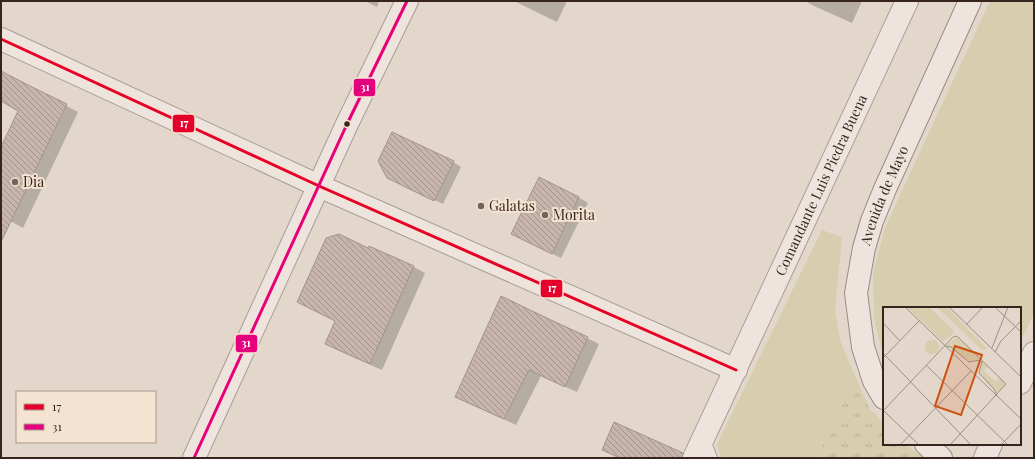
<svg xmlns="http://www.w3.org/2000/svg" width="1035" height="459" font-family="'Playfair Display',serif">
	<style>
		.grass { fill: url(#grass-tufts) }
		.park { fill: #d6ceae }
		.shadow { fill: #0003 }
		.building { fill: url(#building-back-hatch); stroke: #a3938b }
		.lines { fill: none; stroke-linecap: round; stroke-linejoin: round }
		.service-casing { stroke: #a89d95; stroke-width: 14 }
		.minor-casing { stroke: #a89d95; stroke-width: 24 }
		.tertiary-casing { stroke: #a89d95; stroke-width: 24 }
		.secondary-casing { stroke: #988c84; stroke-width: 24 }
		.service { stroke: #ece4dd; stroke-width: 12 }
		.minor { stroke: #ece4dd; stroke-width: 22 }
		.tertiary { stroke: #ece4dd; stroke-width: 22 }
		.secondary { stroke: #ece4dd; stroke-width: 22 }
		.bus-1-casing { stroke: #f5e3d1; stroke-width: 6 }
		.bus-2-casing { stroke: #f5e3d1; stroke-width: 6 }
		.bus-1 { stroke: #e4002b; stroke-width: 3 }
		.bus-2 { stroke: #e5007d; stroke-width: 3 }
		.bus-dot { fill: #37241d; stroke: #f5e3d1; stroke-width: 1.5 }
		.poi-dot { fill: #73635a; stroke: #f5e3d1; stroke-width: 1.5 }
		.labels { text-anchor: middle; stroke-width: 4; stroke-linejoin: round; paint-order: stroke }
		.poi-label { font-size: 14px; fill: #37241d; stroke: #f5e3d1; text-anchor: start }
		.street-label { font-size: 14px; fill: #37241d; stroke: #f5e3d1 }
		.inset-road { fill: none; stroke: #9e8f85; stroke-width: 1 }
		.view { fill: #cd510f; fill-opacity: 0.15; stroke: #cd510f; stroke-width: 2 }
		.inset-edge { fill: none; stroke: #37241d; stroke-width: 2 }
		.line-badge { stroke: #f5e3d1; stroke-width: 1.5 }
		.badge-label { font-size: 11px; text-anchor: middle; font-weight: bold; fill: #fff }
	</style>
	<defs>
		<pattern id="grass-tufts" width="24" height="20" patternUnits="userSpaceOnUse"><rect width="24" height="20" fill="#d6ceae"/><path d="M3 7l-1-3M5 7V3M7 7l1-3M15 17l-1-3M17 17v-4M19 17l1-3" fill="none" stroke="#b8b195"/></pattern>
		<pattern id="building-back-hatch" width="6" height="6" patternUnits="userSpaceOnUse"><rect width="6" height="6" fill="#c7b5ac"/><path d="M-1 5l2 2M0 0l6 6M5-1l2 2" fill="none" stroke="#a2938b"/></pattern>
	</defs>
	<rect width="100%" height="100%" fill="#e3d7cb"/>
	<polygon class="grass" points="855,376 870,409 884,423 884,444 905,444 924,458 817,458"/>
	<g class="park">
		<polygon points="990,1 1034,1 1034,313 1020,343 1020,308 884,308 884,358 882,351 874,319 873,273 884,231 899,197"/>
		<polygon points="822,230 842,237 835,311 841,343 855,376 817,458 721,458 717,444"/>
	</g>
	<g class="shadow">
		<polygon points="365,1 379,1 377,7"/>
		<polygon points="514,1 567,1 557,22"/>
		<polygon points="805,1 862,1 852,23 814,6"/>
		<polygon points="1,72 78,112 23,228 1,216 1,149 19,111 1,101"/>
		<polygon points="453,162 461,167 443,204 396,182"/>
		<polygon points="578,197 588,203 561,258 512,234"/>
		<polygon points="370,247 414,267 425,273 382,370 337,350 326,343"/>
		<polygon points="587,338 599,344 577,392 541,376 516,425 468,403 456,396"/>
	</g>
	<g class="building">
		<polygon points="1,71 30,86 67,104 1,242 1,147 18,111 1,101"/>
		<polygon points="392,132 454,161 434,201 387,178 378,161"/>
		<polygon points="539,177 579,197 552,254 511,234"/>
		<polygon points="339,234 368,248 369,246 414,266 370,364 325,344 335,321 297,302 326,238"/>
		<polygon points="501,296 551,320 588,337 565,387 529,370 504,419 455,397"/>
		<polygon points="614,422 683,453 682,458 620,458 602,450"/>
	</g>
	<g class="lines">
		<defs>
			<polyline id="service" points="703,438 711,458"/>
			<g id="minor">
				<polyline points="1020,383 1034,353"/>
				<polyline points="194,458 347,124 407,1"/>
				<path id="s1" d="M694 458 907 1"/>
				<polyline points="985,458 991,444"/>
			</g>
			<polyline id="tertiary" points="1,39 319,186 736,370"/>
			<g id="secondary">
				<path id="s2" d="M884 398 874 381 863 347 856 293 864 248 872 221 885 189 970 1"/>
				<polyline points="926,444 941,458"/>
			</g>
		</defs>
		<use href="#service" class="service-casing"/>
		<use href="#minor" class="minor-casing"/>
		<use href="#tertiary" class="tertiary-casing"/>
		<use href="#secondary" class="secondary-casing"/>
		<use href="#service" class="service"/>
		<use href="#minor" class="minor"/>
		<use href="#tertiary" class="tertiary"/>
		<use href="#secondary" class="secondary"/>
		<defs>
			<polyline id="bus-1" points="1,39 319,186 736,370"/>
			<polyline id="bus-2" points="194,458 347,124 407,1"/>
		</defs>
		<use href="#bus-1" class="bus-1-casing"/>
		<use href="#bus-2" class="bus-2-casing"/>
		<use href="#bus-1" class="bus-1"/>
		<use href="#bus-2" class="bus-2"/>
	</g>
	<circle class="bus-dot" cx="347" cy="124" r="3.5"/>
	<g class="poi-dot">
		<circle cx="15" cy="182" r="4"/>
		<circle cx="481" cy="206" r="4"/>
		<circle cx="545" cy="215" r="4"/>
	</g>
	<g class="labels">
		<g class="poi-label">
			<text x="23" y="187">Dia</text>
			<text x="489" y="211">Galatas</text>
			<text x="553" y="220">Morita</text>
		</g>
		<g class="street-label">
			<text dy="5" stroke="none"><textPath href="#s1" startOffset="301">Comandante Luis Piedra Buena</textPath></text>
			<text dy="5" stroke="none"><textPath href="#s2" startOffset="212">Avenida de Mayo</textPath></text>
		</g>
	</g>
	<g transform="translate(883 307)">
		<rect width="138" height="138" fill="#e3d7cb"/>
		<path d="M54 0H64L104 42 99 43Z" fill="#d6ceae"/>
		<path d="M24 0H46L72 25 60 35ZM74 30 97 52 87 55 64 38ZM42 40a7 7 0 1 1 14 0a7 7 0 1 1-14 0ZM99 54 105 59 101 64 113 75 117 71 121 74 122 78 114 86 97 66Z" fill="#d6ceae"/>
		<path class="inset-road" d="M22 0 138 112M66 0 138 70M112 0 138 25M0 16 17 34M83 18 100 0M62 39 68 40 86 55 98 53M109 41 125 0M112 45 118 34 138 14M0 46 88 138M0 51 36 14M99 54 96 66 111 82 114 89M43 58 125 138M0 103 36 138M0 104 70 30 74 29 123 77 67 138M17 138 88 64M118 138 138 117"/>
		<path class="view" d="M72 39 99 48 78 108 52 99Z"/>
		<rect width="138" height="138" class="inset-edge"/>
	</g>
	<g class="line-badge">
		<rect x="353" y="78" width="23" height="19" rx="4" fill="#e5007d"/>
		<rect x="172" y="114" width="23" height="19" rx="4" fill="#e4002b"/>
		<rect x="540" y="279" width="23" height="19" rx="4" fill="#e4002b"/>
		<rect x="235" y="334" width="23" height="19" rx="4" fill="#e5007d"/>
	</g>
	<g class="badge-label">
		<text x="365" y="91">31</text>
		<text x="184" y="127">17</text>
		<text x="552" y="292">17</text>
		<text x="246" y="347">31</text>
	</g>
	<rect width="1035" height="459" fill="none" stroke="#37241d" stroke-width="4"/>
	<rect x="16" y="391" width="140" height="52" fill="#f5e3d1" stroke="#a99789"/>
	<rect x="24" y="404" width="20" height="6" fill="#e4002b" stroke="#a99789"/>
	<text x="52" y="411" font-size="12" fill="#37241d">17</text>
	<rect x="24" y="424" width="20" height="6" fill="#e5007d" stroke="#a99789"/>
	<text x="52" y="431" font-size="12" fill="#37241d">31</text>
</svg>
